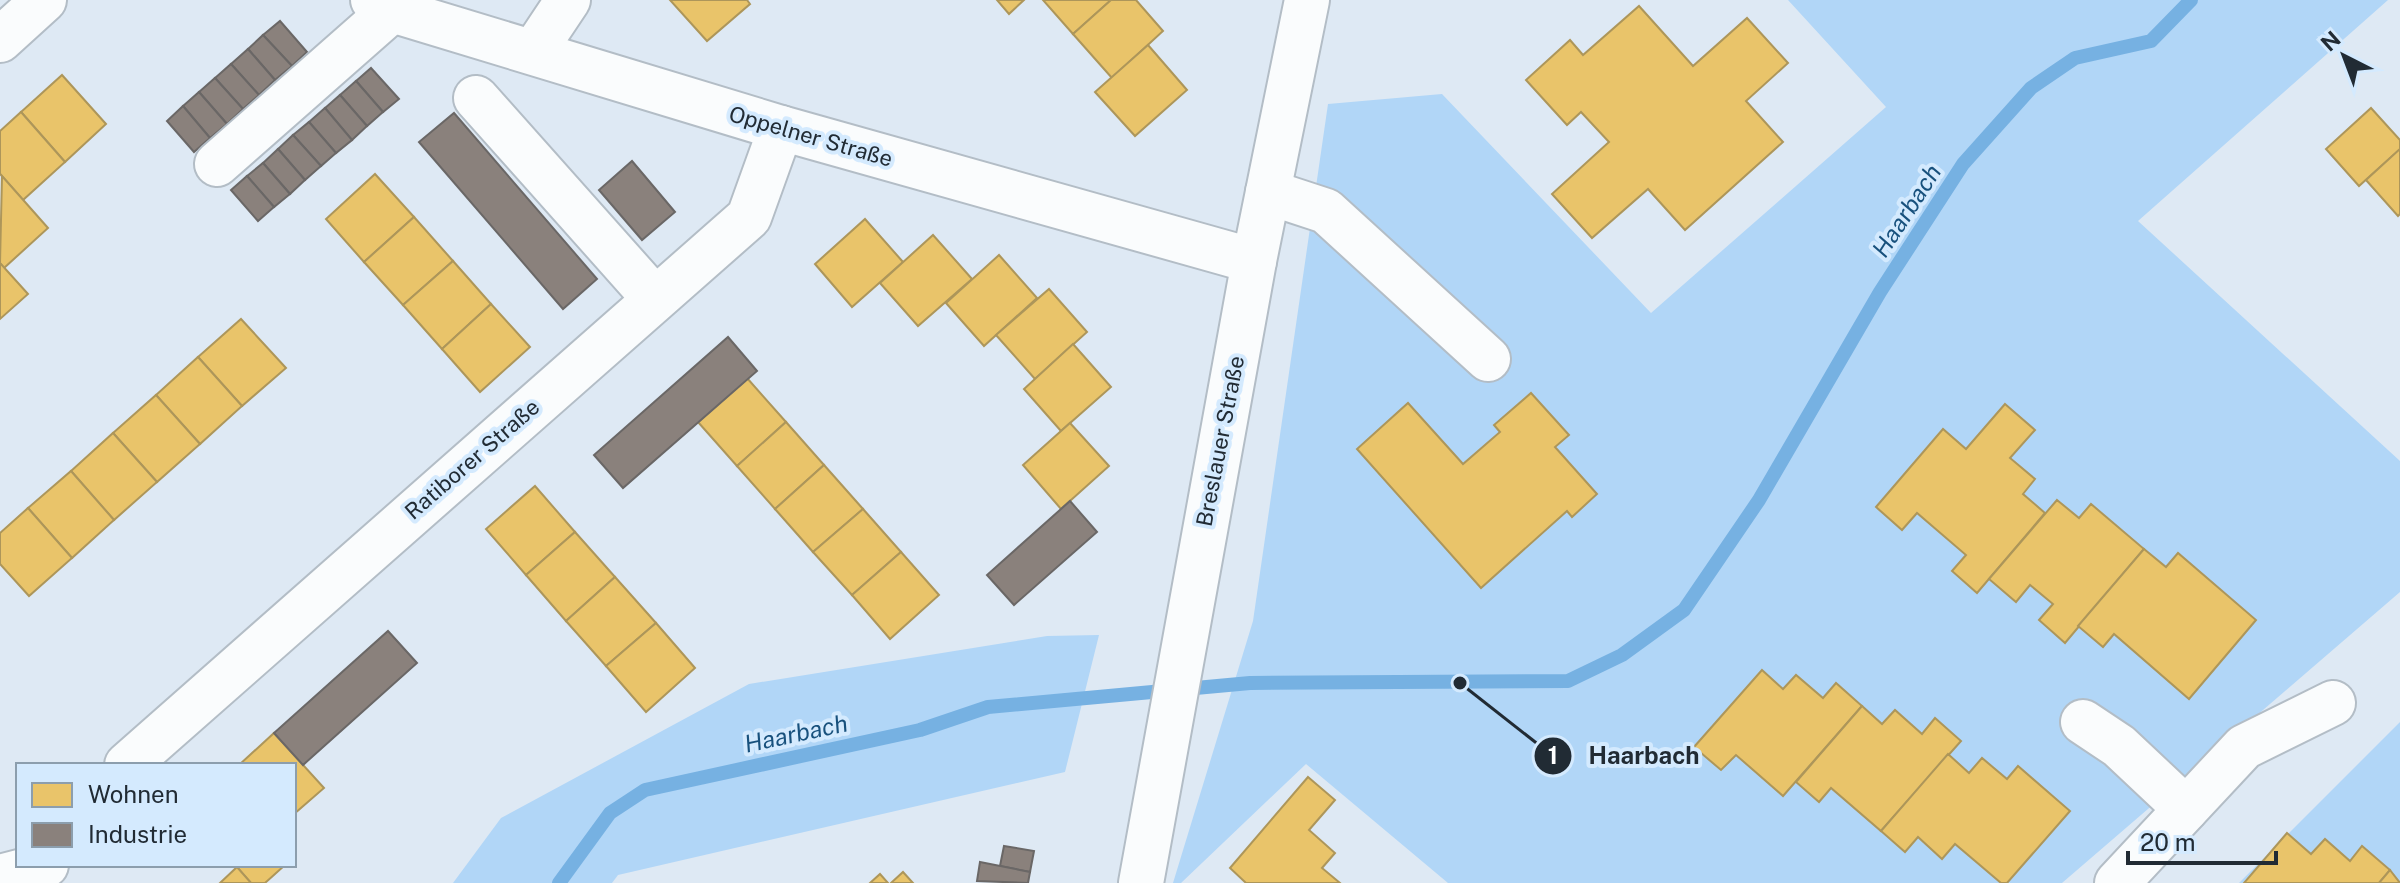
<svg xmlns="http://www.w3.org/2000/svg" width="2400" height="883" font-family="'Public Sans',sans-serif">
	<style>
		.green { fill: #b1d6f7 }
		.homes { fill: #e9c46a; stroke: #ad965a; stroke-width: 2 }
		.industry { fill: #8a817c; stroke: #6a6766; stroke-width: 2 }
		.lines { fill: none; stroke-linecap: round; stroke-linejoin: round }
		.stream { stroke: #76b1e2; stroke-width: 14 }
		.minor-casing { stroke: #b3bdc6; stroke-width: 48 }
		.minor { stroke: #fafcfd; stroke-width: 44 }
		.labels { text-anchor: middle; stroke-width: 8; stroke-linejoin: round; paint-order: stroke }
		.street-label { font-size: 22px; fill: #212b34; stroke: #d4eafe }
		.water-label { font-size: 24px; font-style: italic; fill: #18517d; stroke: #d4eafe }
		.leader { fill: none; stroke: #212b34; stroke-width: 3 }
		.callout-dot { fill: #212b34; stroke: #d4eafe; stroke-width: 3 }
		.mark-label { font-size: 24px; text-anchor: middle; font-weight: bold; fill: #fff }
		.callout-label { font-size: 24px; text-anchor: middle; font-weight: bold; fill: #212b34; stroke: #d4eafe; stroke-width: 8; stroke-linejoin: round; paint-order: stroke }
	</style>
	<rect width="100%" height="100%" fill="#dee9f4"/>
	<g class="green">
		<polygon points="1788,0 2388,0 2138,221 2400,461 2400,592 2062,883 1448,883 1306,764 1181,883 1173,883 1253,621 1328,104 1442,94 1651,313 1886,107"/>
		<polygon points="1099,635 1065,772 618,875 612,883 453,883 501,818 749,684 1047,636"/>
		<polygon points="2400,722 2400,883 2239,883"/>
	</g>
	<g class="homes">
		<polygon points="670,0 747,0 750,4 707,41"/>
		<polygon points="997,0 1024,0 1009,14"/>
		<polygon points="1043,0 1111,0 1073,34"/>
		<polygon points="1111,0 1136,0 1163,31 1112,78 1073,34"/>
		<polygon points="1639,6 1693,66 1747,18 1788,63 1746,101 1783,142 1685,230 1648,189 1592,238 1552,194 1609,142 1581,112 1567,125 1526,80 1570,40 1583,55"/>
		<polygon points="1148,45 1187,90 1135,136 1095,92"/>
		<polygon points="62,75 106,124 65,162 21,112"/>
		<polygon points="2371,108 2400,140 2400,149 2359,186 2326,149"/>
		<polygon points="21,112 65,162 23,200 0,174 0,131"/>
		<polygon points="2400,149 2400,214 2398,216 2366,180"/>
		<polygon points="375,174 414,217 364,262 326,219"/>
		<polygon points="2,176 48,228 4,268 0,263"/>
		<polygon points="414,217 453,261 403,305 364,262"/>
		<polygon points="865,219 903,262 852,307 815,264"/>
		<polygon points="933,235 972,279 918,326 880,283"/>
		<polygon points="999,255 1037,298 984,346 946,303"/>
		<polygon points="453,261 491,304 442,349 403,305"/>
		<polygon points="0,263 28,294 0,319"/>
		<polygon points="1049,289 1087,332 1035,379 996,335"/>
		<polygon points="491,304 530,347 480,392 442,349"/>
		<polygon points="241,319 286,368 242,406 198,357"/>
		<polygon points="1073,344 1111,387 1061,431 1024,389"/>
		<polygon points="198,357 242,406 200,444 156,395"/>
		<polygon points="747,378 786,422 737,466 698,422"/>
		<polygon points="1531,393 1569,435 1555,447 1597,494 1572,517 1567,511 1481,588 1357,449 1408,403 1463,464 1500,432 1494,425"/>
		<polygon points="156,395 200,444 157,482 113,433"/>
		<polygon points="2005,404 2035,430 2010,458 2035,479 2023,494 2045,513 1977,593 1952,571 1966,555 1917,513 1902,530 1876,507 1943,429 1966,449"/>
		<polygon points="786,422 824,465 775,509 737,466"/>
		<polygon points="1070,423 1109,466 1061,509 1023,465"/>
		<polygon points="113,433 157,482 114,520 71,471"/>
		<polygon points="824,465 863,509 813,552 775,509"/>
		<polygon points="71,471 114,520 72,558 28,508"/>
		<polygon points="535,486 575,532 526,575 486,529"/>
		<polygon points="2057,500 2079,518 2091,504 2144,549 2065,643 2039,620 2053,604 2030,585 2016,602 1989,579"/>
		<polygon points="28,508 72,558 29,596 0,564 0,533"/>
		<polygon points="863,509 901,552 852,595 813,552"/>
		<polygon points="575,532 615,577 566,621 526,575"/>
		<polygon points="2144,549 2166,567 2178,553 2256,620 2189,699 2114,634 2103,647 2078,626"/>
		<polygon points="901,552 939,595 890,639 852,595"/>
		<polygon points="615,577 656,623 606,666 566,621"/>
		<polygon points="656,623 695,668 646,712 606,666"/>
		<polygon points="1762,670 1783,689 1796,675 1823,698 1836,683 1862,706 1783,796 1736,755 1721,770 1694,747"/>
		<polygon points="1862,706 1882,724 1895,710 1922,734 1935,718 1961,741 1881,831 1831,788 1819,802 1796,782"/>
		<polygon points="274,733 324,788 294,814 294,765 239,765"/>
		<polygon points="1948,754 1969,773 1982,758 2007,779 2018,766 2070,811 2007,883 2001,883 1955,844 1942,859 1918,837 1905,852 1881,831"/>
		<polygon points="1308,777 1335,800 1309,830 1335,853 1322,868 1340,883 1246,883 1230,868"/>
		<polygon points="2287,833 2311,854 2325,839 2350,861 2362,846 2390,870 2379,883 2244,883"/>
		<polygon points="235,865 285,865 265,883 251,883"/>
		<polygon points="237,867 251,883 220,883"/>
		<polygon points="2390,870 2400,883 2379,883"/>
		<polygon points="903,872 913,883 891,883"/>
		<polygon points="880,874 888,883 870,883"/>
	</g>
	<g class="industry">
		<polygon points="280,21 307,52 292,66 263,35"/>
		<polygon points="263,35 292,66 275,80 248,49"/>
		<polygon points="248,49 275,80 259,95 231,64"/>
		<polygon points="231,64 259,95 243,109 215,78"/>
		<polygon points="371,68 399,99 383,112 356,81"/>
		<polygon points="215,78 243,109 227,124 199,92"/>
		<polygon points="356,81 383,112 367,126 340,95"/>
		<polygon points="199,92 227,124 210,138 183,106"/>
		<polygon points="340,95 367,126 352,140 325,108"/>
		<polygon points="183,106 210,138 194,152 167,121"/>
		<polygon points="325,108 352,140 336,153 309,122"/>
		<polygon points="454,113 597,279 563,309 419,142"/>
		<polygon points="309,122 336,153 321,166 293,135"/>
		<polygon points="293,135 321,166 305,180 278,149"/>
		<polygon points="278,149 305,180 290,194 263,163"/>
		<polygon points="632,161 675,212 642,240 599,190"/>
		<polygon points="263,163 290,194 274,207 247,176"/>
		<polygon points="247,176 274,207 258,221 231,190"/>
		<polygon points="728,337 757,371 623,488 594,455"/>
		<polygon points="1070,501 1097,532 1014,605 987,575"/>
		<polygon points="388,631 417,663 303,765 274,733"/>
		<polygon points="1004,846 1034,851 1030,872 1000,866"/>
		<polygon points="980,862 1030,872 1028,883 977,881"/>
	</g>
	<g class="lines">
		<polyline class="stream" points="559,883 610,813 645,790 920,730 988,707 1250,683 1568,681 1622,655 1684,610 1759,500 1880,292 1963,164 2031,88 2075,58 2151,41 2191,0"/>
		<defs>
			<g id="minor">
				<polyline points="373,0 392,10 781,128 1254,261"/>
				<polyline points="0,40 44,0"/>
				<polyline points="534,51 568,0"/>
				<polyline points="476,98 655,299"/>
				<polyline points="217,164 392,10"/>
				<polyline points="1268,192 1326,211 1488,359"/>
				<polyline points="2083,722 2119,746 2186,809"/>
				<polyline points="127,765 749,217 781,128"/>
				<polyline points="0,877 46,865"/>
				<polyline points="1141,883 1254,261 1307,0"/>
				<polyline points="2117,883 2244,747 2333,703"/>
			</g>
		</defs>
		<use href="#minor" class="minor-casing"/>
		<use href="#minor" class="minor"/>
	</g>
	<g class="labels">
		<g class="street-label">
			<text transform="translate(811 136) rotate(16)" y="8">Oppelner Straße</text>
			<text transform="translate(1220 441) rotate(-79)" y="8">Breslauer Straße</text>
			<text transform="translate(472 459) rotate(-41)" y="8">Ratiborer Straße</text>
		</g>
		<g class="water-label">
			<text transform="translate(1907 211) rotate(-57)" y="8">Haarbach</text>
			<text transform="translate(796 734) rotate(-12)" y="8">Haarbach</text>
		</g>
	</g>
	<path class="leader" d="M1460 683L1553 756"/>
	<g class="callout-dot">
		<circle cx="1460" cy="683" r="8"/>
		<circle cx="1553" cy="756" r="20"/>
	</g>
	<g class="mark-label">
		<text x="1553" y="764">1</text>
	</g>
	<g class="callout-label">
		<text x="1644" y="764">Haarbach</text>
	</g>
	<rect x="16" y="763" width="280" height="104" fill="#d4eafe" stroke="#8c9ead" stroke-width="2"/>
	<rect x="32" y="783" width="40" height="24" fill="#e9c46a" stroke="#8c9ead" stroke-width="2"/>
	<text x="88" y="803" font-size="24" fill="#212b34">Wohnen</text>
	<rect x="32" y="823" width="40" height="24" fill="#8a817c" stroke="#8c9ead" stroke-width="2"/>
	<text x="88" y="843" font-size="24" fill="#212b34">Industrie</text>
	<g transform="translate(2344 56) rotate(318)" stroke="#d4eafe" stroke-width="6" paint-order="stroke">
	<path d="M0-6L14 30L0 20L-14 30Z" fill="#212b34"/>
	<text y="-12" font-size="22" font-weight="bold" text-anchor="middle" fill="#212b34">N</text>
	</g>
	<path d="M2128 851v12h148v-12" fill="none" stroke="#212b34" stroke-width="4"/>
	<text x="2140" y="851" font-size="24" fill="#212b34" stroke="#d4eafe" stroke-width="6" paint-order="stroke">20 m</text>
</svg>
